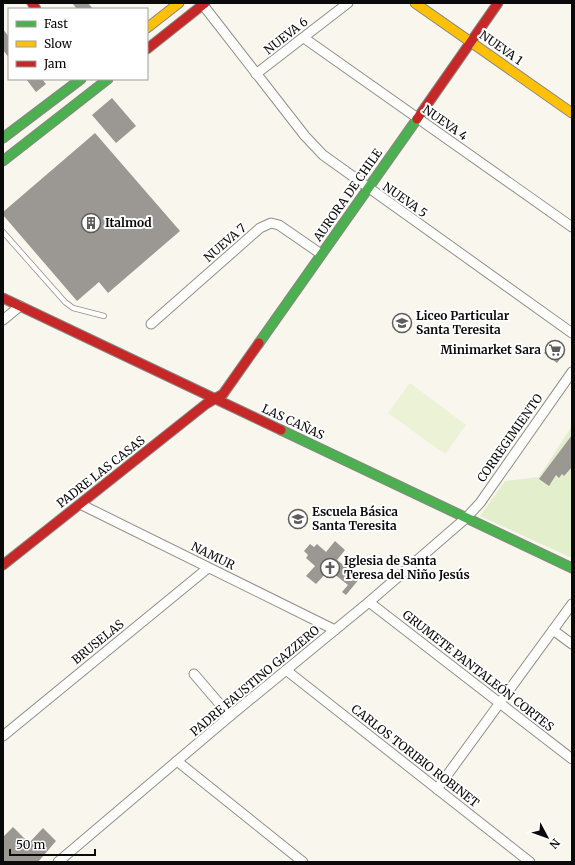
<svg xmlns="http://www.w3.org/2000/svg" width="575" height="865" font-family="Merriweather,serif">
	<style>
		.green { fill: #e3eecd }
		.pitch { fill: #ecf2d6 }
		.building { fill: #9b9893 }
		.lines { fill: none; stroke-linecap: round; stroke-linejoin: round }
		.lane-casing { stroke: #92908c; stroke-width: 6 }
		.street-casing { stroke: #92908c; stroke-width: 11 }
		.fast-casing { stroke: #888783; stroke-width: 11 }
		.slow-casing { stroke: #888783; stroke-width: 11 }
		.jam-casing { stroke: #888783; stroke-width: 11 }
		.lane { stroke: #fefefc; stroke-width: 4.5 }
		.street { stroke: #fefefc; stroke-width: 9 }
		.fast { stroke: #4caf50; stroke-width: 9 }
		.slow { stroke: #ffc107; stroke-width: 9 }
		.jam { stroke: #c62828; stroke-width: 9 }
		.labels { text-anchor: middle; stroke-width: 4; stroke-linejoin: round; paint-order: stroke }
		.street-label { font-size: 12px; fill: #0a0a0a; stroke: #fff }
		.poi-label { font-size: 12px; font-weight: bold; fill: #0a0a0a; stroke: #fff; text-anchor: start }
	</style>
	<rect width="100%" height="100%" fill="#f9f6ed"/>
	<polygon class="green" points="572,426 572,558 480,516 505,481 539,477"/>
	<polygon class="pitch" points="410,383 466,425 445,454 388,413"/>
	<g class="building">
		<polygon points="72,3 88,3 93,9 77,9"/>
		<polygon points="3,29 9,37 9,58 3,50"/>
		<polygon points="26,79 42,79 46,84 36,92"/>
		<polygon points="112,98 136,126 116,143 92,115"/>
		<polygon points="95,133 180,231 108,293 99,282 77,301 3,215 3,212"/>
		<polygon points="553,341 563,348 564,354 557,363 544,353"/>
		<polygon points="572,435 572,467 564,476 562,474 559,478 556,475 549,486 539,479"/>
		<polygon points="335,541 345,550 337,560 360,578 346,595 342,592 348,585 329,570 316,584 306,576 315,566 306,558 308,555 304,551 310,544 314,547 317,544 326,552"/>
		<polygon points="13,827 29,843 43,828 56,841 38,862 3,862 3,837"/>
	</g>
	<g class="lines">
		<defs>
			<polyline id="lane" points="3,232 65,302 73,308 104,316"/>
			<g id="street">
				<polyline points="203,5 305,136 323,155 572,333"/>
				<polyline points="304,38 572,227"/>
				<polyline points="256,74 348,3"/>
				<polyline points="3,320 20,306"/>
				<polyline points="151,324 260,228 271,223 279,225 321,254"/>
				<polyline points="80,504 335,630"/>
				<polyline points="369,602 572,759"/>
				<polyline points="553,630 572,644"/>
				<polyline points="286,670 530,862"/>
				<polyline points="194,674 230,716"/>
				<polyline points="3,736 208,568"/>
				<polyline points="177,761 303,862"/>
				<polyline points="437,789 572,604"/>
				<polyline points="58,862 230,716 369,602 466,518 480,503 572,372"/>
			</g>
			<g id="fast">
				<polyline points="3,138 81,79"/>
				<polyline points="3,161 108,79"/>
				<polyline points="259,343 417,119"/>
				<polyline points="281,430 572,568"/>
			</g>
			<g id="slow">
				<polyline points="415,3 572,113"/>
				<polyline points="147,28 179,3"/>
			</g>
			<g id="jam">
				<polyline points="32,3 36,9"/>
				<polyline points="147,49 205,3"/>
				<polyline points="417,119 498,3"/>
				<polyline points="3,298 281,430"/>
				<polyline points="3,565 206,404 223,394 259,343"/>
			</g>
		</defs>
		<use href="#lane" class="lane-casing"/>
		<use href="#street" class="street-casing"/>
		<use href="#fast" class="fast-casing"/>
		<use href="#slow" class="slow-casing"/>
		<use href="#jam" class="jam-casing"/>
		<use href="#lane" class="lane"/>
		<use href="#street" class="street"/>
		<use href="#fast" class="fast"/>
		<use href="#slow" class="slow"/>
		<use href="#jam" class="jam"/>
	</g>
	<defs>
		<symbol id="building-ring" viewBox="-11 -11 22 22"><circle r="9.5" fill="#fff" stroke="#5e5d59" stroke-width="1.5"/><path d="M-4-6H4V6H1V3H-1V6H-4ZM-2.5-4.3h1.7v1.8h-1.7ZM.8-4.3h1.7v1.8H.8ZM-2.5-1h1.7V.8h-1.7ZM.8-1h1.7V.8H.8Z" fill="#5e5d59"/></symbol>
		<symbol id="school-ring" viewBox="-11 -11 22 22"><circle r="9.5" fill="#fff" stroke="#5e5d59" stroke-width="1.5"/><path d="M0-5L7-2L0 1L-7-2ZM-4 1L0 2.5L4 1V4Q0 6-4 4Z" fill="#5e5d59"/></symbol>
		<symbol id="supermarket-ring" viewBox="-11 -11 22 22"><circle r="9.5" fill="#fff" stroke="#5e5d59" stroke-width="1.5"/><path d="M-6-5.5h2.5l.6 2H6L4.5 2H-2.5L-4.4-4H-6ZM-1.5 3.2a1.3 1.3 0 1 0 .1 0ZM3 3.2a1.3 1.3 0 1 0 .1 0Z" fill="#5e5d59"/></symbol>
		<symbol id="church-ring" viewBox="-11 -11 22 22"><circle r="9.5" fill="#fff" stroke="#5e5d59" stroke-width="1.5"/><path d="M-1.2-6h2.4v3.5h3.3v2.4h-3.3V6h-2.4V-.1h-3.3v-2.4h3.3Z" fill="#5e5d59"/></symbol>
	</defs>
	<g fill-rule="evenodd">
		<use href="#building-ring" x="80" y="212" width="22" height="22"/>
		<use href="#school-ring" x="391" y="312" width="22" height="22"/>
		<use href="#supermarket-ring" x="544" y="339" width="22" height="22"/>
		<use href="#school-ring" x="287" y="508" width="22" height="22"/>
		<use href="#church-ring" x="319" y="557" width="22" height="22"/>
	</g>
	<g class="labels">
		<g class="street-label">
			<text transform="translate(286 36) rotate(-38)" y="4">NUEVA 6</text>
			<text transform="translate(501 48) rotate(35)" y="4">NUEVA 1</text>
			<text transform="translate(445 123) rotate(35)" y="4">NUEVA 4</text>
			<text transform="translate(348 195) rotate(-55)" y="4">AURORA DE CHILE</text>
			<text transform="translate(405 200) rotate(35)" y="4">NUEVA 5</text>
			<text transform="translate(225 243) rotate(-41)" y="4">NUEVA 7</text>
			<text transform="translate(293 422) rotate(25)" y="4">LAS CAÑAS</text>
			<text transform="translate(510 438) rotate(-55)" y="4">CORREGIMIENTO</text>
			<text transform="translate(101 472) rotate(-38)" y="4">PADRE LAS CASAS</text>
			<text transform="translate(213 556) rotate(26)" y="4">NAMUR</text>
			<text transform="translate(98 642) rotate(-39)" y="4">BRUSELAS</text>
			<text transform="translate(478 671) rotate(38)" y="4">GRUMETE PANTALEÓN CORTES</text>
			<text transform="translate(255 681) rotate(-40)" y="4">PADRE FAUSTINO GAZZERO</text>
			<text transform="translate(415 756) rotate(38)" y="4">CARLOS TORIBIO ROBINET</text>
		</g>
		<g class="poi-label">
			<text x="105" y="227">Italmod</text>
			<text x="416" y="320">Liceo Particular<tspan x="416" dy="14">Santa Teresita</tspan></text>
			<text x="541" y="354" text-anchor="end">Minimarket Sara</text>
			<text x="312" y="516">Escuela Básica<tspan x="312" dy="14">Santa Teresita</tspan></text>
			<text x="344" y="565">Iglesia de Santa<tspan x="344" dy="14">Teresa del Niño Jesús</tspan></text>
		</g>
	</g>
	<rect width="575" height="865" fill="none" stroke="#0a0a0a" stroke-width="8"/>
	<rect x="8" y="8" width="140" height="72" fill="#ffffff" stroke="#9d9d9d"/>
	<rect x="16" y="21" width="20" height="6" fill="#4caf50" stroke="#9d9d9d"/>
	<text x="44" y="28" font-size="12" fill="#0a0a0a">Fast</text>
	<rect x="16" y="41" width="20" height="6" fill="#ffc107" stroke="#9d9d9d"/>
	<text x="44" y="48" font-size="12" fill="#0a0a0a">Slow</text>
	<rect x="16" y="61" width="20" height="6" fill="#c62828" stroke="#9d9d9d"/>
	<text x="44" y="68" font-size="12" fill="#0a0a0a">Jam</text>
	<g transform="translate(547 837) rotate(131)" stroke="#ffffff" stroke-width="3" paint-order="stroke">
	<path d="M0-3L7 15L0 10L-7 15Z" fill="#0a0a0a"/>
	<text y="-6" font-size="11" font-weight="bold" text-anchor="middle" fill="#0a0a0a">N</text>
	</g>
	<path d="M10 849v6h85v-6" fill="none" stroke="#0a0a0a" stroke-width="2"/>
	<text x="16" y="849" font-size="12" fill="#0a0a0a" stroke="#ffffff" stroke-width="3" paint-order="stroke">50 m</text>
</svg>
